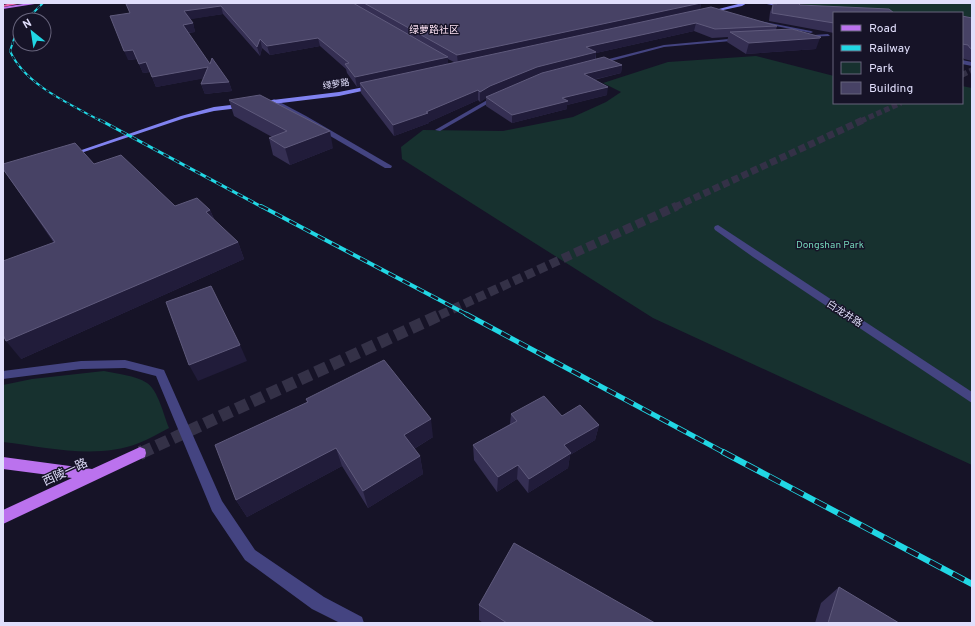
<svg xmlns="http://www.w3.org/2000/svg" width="975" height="626" font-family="Overpass,'Noto Sans SC',sans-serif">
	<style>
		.green { fill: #17312f }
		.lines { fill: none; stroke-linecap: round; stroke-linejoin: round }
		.primary-tunnel-far4 { stroke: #343147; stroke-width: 5.5; stroke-dasharray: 5.5 3; stroke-linecap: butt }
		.primary-tunnel-far3 { stroke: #343147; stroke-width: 7; stroke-dasharray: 7 3.5; stroke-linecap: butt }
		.primary-tunnel-far2 { stroke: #343147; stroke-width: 9; stroke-dasharray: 9 4.5; stroke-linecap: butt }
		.primary-tunnel-far1 { stroke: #343147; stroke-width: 12; stroke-dasharray: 12 5.5; stroke-linecap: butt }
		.primary-tunnel { stroke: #343147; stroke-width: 14; stroke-dasharray: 14 7; stroke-linecap: butt }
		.street { fill: #444481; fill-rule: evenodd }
		.secondary { fill: #8082f0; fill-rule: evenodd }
		.primary { fill: #bb72ee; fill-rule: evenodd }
		.highway { fill: #ec67ac; fill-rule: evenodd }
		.rail-far4-casing { stroke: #21d7e4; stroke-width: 2 }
		.rail-far3-casing { stroke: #21d7e4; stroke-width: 3 }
		.rail-far2-casing { stroke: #21d7e4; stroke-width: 4 }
		.rail-far1-casing { stroke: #21d7e4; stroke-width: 5 }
		.rail-casing { stroke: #21d7e4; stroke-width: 6 }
		.rail-far4 { stroke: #161327; stroke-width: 1.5; stroke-dasharray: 4; stroke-linecap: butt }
		.rail-far3 { stroke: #161327; stroke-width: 2; stroke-dasharray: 6; stroke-linecap: butt }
		.rail-far2 { stroke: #161327; stroke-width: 2.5; stroke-dasharray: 8; stroke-linecap: butt }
		.rail-far1 { stroke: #161327; stroke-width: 3.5; stroke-dasharray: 10; stroke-linecap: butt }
		.rail { stroke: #161327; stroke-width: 4.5; stroke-dasharray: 13; stroke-linecap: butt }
		.wall { fill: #352f53; fill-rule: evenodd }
		.shaded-wall { fill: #211c3a }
		.building { fill: #474265; stroke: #5f5a7c }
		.labels { text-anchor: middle; stroke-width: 3; stroke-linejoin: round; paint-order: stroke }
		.far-street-label { font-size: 9px; fill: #e0defb; stroke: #161327 }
		.far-quarter-label { font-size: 10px; fill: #fbe0f2; stroke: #161327 }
		.park-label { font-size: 10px; fill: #72d3b7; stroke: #161327 }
		.street-label { font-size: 10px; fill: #e0defb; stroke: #161327 }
		.near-street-label { font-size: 12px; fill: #e0defb; stroke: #161327 }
	</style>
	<rect width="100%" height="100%" fill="#161327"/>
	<g class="green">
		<polygon points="787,3 972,3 972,20 962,19 962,13 897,13"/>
		<polygon points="756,56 834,76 834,103 962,103 962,86 972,88 972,465 653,318 402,159 401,147 423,130 503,131 573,117 606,102 621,92 603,83 668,62"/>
		<path d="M104 371C117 374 135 375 147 383 158 390 164 416 169 428 159 433 149 439 139 443 96 460 47 447 3 442V385L32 379Z"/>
	</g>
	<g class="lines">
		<g class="primary-tunnel-far4">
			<polyline points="962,75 972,70"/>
			<polyline points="861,121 901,103"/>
		</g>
		<polyline class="primary-tunnel-far3" points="675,207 863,120"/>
		<polyline class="primary-tunnel-far2" points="440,315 677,206"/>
		<polyline class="primary-tunnel-far1" points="141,453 442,314"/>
		<polyline class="primary-tunnel" points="140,453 143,452"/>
		<g class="street">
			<polygon points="754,20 811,31 813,32 811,33 756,22"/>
			<polygon points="828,34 830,36 802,37 800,36"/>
			<polygon points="740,38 742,40 664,47 596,65 593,63 664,45"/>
			<polygon points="962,60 972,62 972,66 962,64"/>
			<polygon points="496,95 501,96 440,131 435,130"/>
			<polygon points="274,99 306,116 392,166 391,168 385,168 272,102 272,100"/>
			<polygon points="718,225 972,392 972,403 753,257 715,230 714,228 715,226"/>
			<polygon points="125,360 164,370 222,501 255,550 324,597 362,617 364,623 340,623 312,609 245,560 212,511 156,376 125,368 81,369 3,379 3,371 81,361"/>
		</g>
		<g class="secondary">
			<polygon points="742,3 747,3 742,6 709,13 707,12"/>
			<polygon points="760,3 772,3 788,6 786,7"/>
			<polygon points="374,85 377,87 376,88 339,96 214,111 185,118 72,156 67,155 181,116 214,107 339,92"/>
		</g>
		<g class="primary">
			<polygon points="30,3 41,3 3,9 3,7"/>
			<polygon points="140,447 145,449 146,453 145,457 3,524 3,510 72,478 3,469 3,457 92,469"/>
		</g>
		<polygon class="highway" points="12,3 23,3 3,7 3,5"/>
		<defs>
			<g id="rail-far4">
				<polyline points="26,20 43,3"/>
				<path d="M20 27 17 30 10 51C25 85 70 104 101 121"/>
			</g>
			<polyline id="rail-far3" points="100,120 262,207"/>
			<polyline id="rail-far2" points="261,206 468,315"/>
			<polyline id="rail-far1" points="466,314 725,453"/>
			<polyline id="rail" points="723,452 972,584"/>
		</defs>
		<use href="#rail-far4" class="rail-far4-casing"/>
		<use href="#rail-far3" class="rail-far3-casing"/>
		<use href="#rail-far2" class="rail-far2-casing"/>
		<use href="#rail-far1" class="rail-far1-casing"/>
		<use href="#rail" class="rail-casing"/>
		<use href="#rail-far4" class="rail-far4"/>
		<use href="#rail-far3" class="rail-far3"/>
		<use href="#rail-far2" class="rail-far2"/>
		<use href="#rail-far1" class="rail-far1"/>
		<use href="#rail" class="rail"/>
	</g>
	<g class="wall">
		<path d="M135 3H705L701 4 700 9 777 26 776 30 816 49 746 54 727 42 728 37 712 38 694 31 596 53V59L622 65 621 73 594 80 607 95 567 105V109L512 123 486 106V98L480 102 478 100 429 122V123L394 136 361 93 360 86 357 87 347 73 346 69 320 46 270 55 262 48 260 56 223 14 189 19 193 23 195 32 188 33 210 64 229 82 232 91 205 94 201 84 204 78 156 87 150 72 143 73 137 59 128 60 130 13 126 4ZM448 59 454 62 448 64Z"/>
		<polygon points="775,3 798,3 800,5 834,13 834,33 769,21 770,12 773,4 775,4"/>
		<polygon points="962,16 972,18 972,61 964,59 962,56"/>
		<polygon points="229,100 333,148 290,165 273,155 269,138 272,137 234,116"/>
		<polygon points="94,164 175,206 210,210 215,221 238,242 244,259 21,359 54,243 3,169"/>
		<polygon points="306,399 433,437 414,449 420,456 423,474 368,508 342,466 247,517 236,500 307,402"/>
		<polygon points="511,414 562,416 599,425 595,440 570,455 568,468 528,493 517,479 497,492 474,460 473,445 510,424"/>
		<polygon points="839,587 899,623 815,623 821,603"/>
		<polygon points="479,605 655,623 483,623 479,620"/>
	</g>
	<g class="shaded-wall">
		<polygon points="688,3 705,3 701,4 699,11 458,64 457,55"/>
		<polygon points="221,6 223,14 186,20 184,11"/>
		<polygon points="193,23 195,32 186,33 183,25"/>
		<polygon points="696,23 694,31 596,53 595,61 490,96 480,102 480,92 490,86 586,47"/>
		<polygon points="318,38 320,46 270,55 267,46"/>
		<polygon points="820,38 816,49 746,54 749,43"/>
		<polygon points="260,39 262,48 260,56 257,47"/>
		<polygon points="133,50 137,59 128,60 124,51"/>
		<polygon points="448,57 448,66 360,83 360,86 357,87 355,77"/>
		<polygon points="146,62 150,72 143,73 139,64"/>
		<polygon points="622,65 621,73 583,82 584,74"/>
		<polygon points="208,67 212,77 156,87 152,77"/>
		<polygon points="229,82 232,91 205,94 201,84"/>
		<polygon points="608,87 607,95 567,105 567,109 512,123 512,115 562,98"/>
		<polygon points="478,90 478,100 429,122 429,123 394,136 393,125 426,112"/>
		<polygon points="330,131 333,148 290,165 285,148"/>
		<polygon points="210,210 217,227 206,212"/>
		<polygon points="238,242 244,259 21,359 6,341"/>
		<polygon points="240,345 247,361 198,381 189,365"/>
		<polygon points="431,419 433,437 407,453 404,435"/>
		<polygon points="599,425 595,440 570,455 568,468 528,493 529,479 564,445"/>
		<polygon points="336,448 342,466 247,517 236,500"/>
		<polygon points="420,456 423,474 368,508 363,491"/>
		<polygon points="518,465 517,479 497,492 498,477"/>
	</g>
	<g class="building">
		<polygon points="135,3 353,3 448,57 355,77 345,64 349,63 318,38 267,46 260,39 257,47 221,6 184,11 193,23 183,25 210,64 212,58 229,82 201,84 208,67 152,77 146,62 139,64 133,50 124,51 110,16 130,13 126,4"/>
		<polygon points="364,3 701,3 457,55"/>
		<polygon points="776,3 798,3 800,5 889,9 894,13 834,13 834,23 772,13 773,4 777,4"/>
		<polygon points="711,7 777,26 715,29 696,23 586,47 596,52 537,67 490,86 480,92 478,90 426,112 428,113 393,125 360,83"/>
		<polygon points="962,16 972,18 972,49 970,48 968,45 962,44"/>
		<polygon points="792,29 821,37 820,38 749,43 730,32"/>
		<polygon points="604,57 622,65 584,74 608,87 562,98 568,101 512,115 486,97 542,73"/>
		<polygon points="260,95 330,131 285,148 269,138 287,131 229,100"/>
		<polygon points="75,143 94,164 121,155 175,206 197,198 210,210 206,212 238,242 6,341 3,335 3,261 55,242 3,169 3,164"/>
		<polygon points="211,286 240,345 189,365 166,302"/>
		<polygon points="384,360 431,419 404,435 420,456 363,491 336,448 236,500 215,445 308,402 306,399"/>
		<polygon points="544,396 562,416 580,405 599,425 564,445 571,453 529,479 518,465 498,477 473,445 517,421 511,414"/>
		<polygon points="514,543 655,623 507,623 479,605"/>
		<polygon points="839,587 899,623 828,623"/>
	</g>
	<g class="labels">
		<g class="far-street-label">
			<text transform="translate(336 84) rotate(-9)" y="3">绿萝路</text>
		</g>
		<g class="far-quarter-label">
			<text x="434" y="33">绿萝路社区</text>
		</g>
		<g class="park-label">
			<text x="830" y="248">Dongshan Park</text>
		</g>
		<g class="street-label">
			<text transform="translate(845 313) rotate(33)" y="4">白龙井路</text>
		</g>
		<g class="near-street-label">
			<text transform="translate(65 472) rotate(-25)" y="4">西陵一路</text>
		</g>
	</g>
	<rect width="975" height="626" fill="none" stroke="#e0defb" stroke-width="8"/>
	<rect x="833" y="12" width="130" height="92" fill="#161327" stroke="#67647c"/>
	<rect x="841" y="25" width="20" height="6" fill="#bb72ee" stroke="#67647c"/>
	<text x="869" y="32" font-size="12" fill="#e0defb">Road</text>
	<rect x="841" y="45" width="20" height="6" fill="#21d7e4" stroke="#67647c"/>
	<text x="869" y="52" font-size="12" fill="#e0defb">Railway</text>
	<rect x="841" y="62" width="20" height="12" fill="#17312f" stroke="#67647c"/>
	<text x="869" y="72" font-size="12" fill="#e0defb">Park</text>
	<rect x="841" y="82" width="20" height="12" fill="#474265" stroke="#67647c"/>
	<text x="869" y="92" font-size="12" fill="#e0defb">Building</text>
	<g transform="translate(32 32) rotate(330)"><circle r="19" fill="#161327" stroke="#67647c"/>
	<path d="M0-3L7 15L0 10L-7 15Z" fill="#21d7e4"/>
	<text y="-6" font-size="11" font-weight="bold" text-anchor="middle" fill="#e0defb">N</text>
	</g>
</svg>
